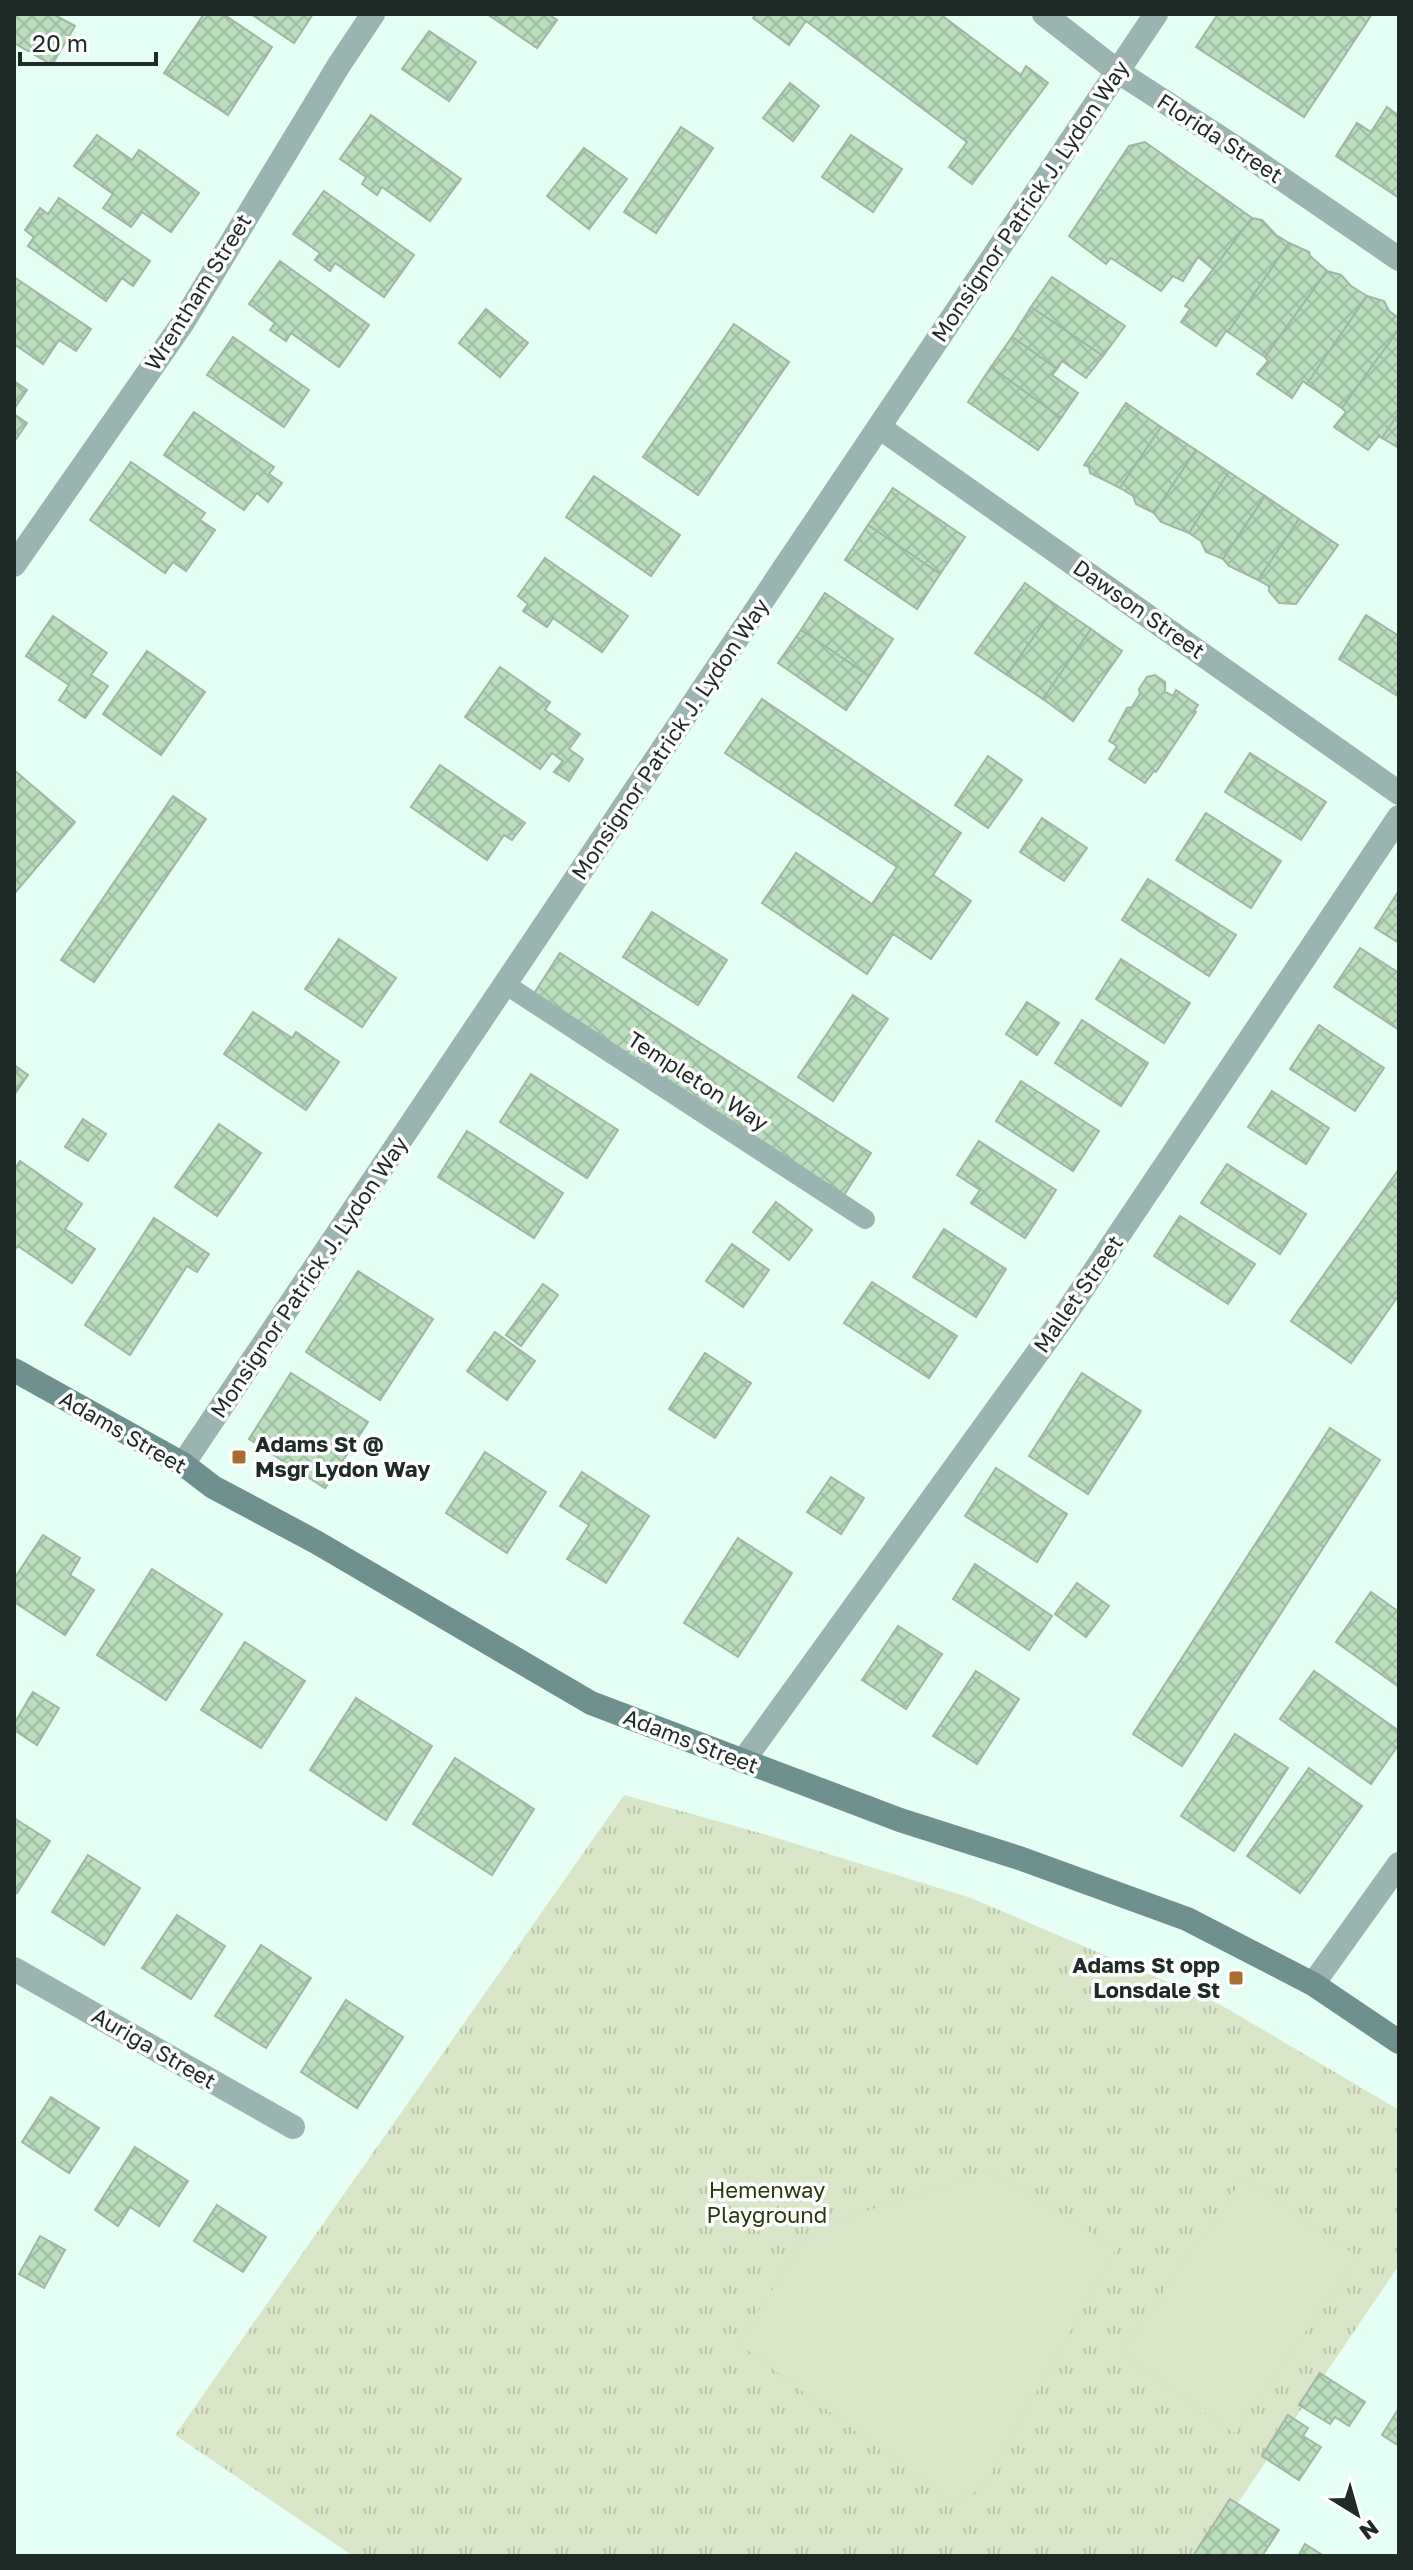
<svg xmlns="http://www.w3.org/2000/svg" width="1413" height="2570" font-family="'Golos Text',sans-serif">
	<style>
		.park { fill: url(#park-tufts) }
		.garden { fill: #d9e6c7 }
		.building { fill: url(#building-cross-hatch); stroke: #a1b6a3; stroke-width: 2 }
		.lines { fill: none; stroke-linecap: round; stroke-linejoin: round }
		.service { stroke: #9bb3b1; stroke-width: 20 }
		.minor { stroke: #9bb3b1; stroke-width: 24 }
		.secondary { stroke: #6e918f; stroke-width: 24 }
		.poi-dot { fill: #ab6c32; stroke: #fff; stroke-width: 3 }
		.labels { text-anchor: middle; stroke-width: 7; stroke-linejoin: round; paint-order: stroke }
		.street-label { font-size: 22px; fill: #1f2b26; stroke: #fff }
		.poi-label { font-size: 22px; font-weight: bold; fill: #1f2b26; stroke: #fff; text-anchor: start }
		.park-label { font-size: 22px; fill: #29380b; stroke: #fff }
	</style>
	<defs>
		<pattern id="park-tufts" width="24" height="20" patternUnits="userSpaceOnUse" patternTransform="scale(2)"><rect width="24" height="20" fill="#d9e6c7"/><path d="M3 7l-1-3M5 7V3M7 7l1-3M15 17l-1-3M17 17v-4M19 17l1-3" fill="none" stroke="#bac5ab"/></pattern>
		<pattern id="building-cross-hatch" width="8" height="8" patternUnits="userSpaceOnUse" patternTransform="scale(2)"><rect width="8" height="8" fill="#badebe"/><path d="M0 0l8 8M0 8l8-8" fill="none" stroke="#9fbfa3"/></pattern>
	</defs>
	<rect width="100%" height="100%" fill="#e5fff4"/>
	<polygon class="park" points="624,1795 767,1835 971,1898 1221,2005 1399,2110 1399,2265 1202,2556 353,2556 175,2435"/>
	<g class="garden">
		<polygon points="991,2172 1117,2248 982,2489 950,2502 738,2343 812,2228"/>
		<polygon points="1244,2177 1358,2257 1234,2433 1120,2353"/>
	</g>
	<g class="building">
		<polygon points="18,14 53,14 75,26 52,65 14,43 14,21"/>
		<polygon points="204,14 223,14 272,47 228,115 164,73"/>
		<polygon points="251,14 313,14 294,43"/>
		<polygon points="487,14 548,14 557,20 537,48"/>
		<polygon points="756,14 940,14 1021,75 1026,66 1048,83 972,184 949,167 967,142 806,21 789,45 753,18"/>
		<polygon points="1218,14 1372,14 1304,117 1196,47"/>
		<polygon points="429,31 476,62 449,101 402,69"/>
		<polygon points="790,83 819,106 793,141 763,118"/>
		<polygon points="1387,107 1399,116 1399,198 1336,156 1357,123 1371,132"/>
		<polygon points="371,115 461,179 430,221 382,187 377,195 362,184 366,177 340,159"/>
		<polygon points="681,127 713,148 656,233 624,212"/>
		<polygon points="97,135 132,160 139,150 199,193 171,232 142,212 131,227 103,208 113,194 74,166"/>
		<polygon points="851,135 902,169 873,212 822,177"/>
		<polygon points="1145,142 1252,218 1213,269 1198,257 1183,281 1173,276 1161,291 1111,258 1106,264 1069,236 1129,146"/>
		<polygon points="584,148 627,179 589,229 547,196"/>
		<polygon points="324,191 414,255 384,297 335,263 330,271 315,260 320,253 293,234"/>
		<polygon points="59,198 150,261 133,286 122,278 106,301 28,246 34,237 25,230 40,208 48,214"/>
		<polygon points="1252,218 1262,220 1276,235 1289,243 1228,332 1226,331 1216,346 1181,322 1190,309 1185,306"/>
		<polygon points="1289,243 1309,252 1310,256 1327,271 1265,357 1228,332"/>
		<polygon points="280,261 369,325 339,367 291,333 286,341 270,330 275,323 249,304"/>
		<polygon points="1327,271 1341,275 1351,286 1367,296 1307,384 1303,381 1292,398 1257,374 1268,361 1265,357"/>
		<polygon points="14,277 91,329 76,351 59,340 43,364 14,344"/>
		<polygon points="1052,277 1125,326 1103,356 1031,307"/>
		<polygon points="1367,296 1384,301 1389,311 1399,318 1399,329 1342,408 1307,384"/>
		<polygon points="1031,307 1103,356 1086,378 1062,361 1057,369 1012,337"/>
		<polygon points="486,309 528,343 500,377 459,343"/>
		<polygon points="734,324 789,362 698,495 643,457"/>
		<polygon points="1399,329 1399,413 1382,438 1379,436 1368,450 1334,427 1346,412 1342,408"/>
		<polygon points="233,337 309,390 284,427 207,375"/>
		<polygon points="1012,337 1057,369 1052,375 1078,393 1061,418 991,367"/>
		<polygon points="991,367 1061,418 1038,450 968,402"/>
		<polygon points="14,381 27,390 14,409"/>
		<polygon points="1126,403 1161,427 1120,488 1090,473 1089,467 1084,465"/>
		<polygon points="194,412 274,467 269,474 282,483 268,502 257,493 244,510 164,455"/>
		<polygon points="1399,413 1399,448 1382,438"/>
		<polygon points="14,414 27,423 14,442"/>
		<polygon points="1161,427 1196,450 1154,513 1136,504 1133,496 1120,488"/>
		<polygon points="1196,450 1229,472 1189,533 1161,522 1154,513"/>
		<polygon points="131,462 205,513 200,520 215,530 186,571 173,562 165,573 90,520"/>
		<polygon points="1229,472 1265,496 1223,559 1206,552 1201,541 1189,533"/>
		<polygon points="594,476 680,535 651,576 566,517"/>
		<polygon points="893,488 965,537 940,574 868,525"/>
		<polygon points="1265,496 1299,519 1258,580 1229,566 1223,559"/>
		<polygon points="1299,519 1338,545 1296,604 1279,603 1269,591 1269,586 1258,580"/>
		<polygon points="868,525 940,574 917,609 845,560"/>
		<polygon points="545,558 628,616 602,652 553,618 547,627 523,611 528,604 518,596"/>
		<polygon points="1025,583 1056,605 1007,675 975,653"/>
		<polygon points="825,593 893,639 869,676 801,630"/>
		<polygon points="1056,605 1091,629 1043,699 1007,675"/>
		<polygon points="1366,615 1399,636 1399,697 1339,659"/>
		<polygon points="53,616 107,653 91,675 108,686 85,718 59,700 69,685 26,656"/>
		<polygon points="1091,629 1122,651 1073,721 1043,699"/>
		<polygon points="801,630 869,676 846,710 778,663"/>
		<polygon points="147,651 205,692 161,755 103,714"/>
		<polygon points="500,667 550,702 545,710 580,734 569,749 583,759 569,781 554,772 563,761 552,753 540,769 465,717"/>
		<polygon points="1155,675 1165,682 1165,692 1173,696 1176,690 1198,705 1194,711 1196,712 1156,772 1154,771 1145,783 1109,759 1117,746 1109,741 1127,708 1132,707 1140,694 1139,689 1147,677"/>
		<polygon points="762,699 961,833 933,875 971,901 931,959 893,934 867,974 762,903 796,853 872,904 897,867 725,753"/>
		<polygon points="1250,753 1326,802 1301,840 1225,792"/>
		<polygon points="988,756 1022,780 988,828 955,805"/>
		<polygon points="440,765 525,823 512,840 504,835 487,860 411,807"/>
		<polygon points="14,770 75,822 14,894"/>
		<polygon points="173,796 206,819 94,982 61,960"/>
		<polygon points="1206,813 1281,861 1251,908 1176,860"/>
		<polygon points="1042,818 1087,848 1064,881 1020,852"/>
		<polygon points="1148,879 1236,935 1209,976 1122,920"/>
		<polygon points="1398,892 1399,892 1399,943 1375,928"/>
		<polygon points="652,912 727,960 698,1005 623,957"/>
		<polygon points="339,939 396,978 362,1027 305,989"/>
		<polygon points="1360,948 1399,973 1399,1030 1334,987"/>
		<polygon points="560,953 871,1153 837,1206 526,1006"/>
		<polygon points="1121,959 1190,1003 1164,1043 1096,999"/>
		<polygon points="853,995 888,1019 833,1101 798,1077"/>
		<polygon points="1027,1002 1059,1023 1037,1055 1006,1034"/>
		<polygon points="253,1012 292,1038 296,1032 339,1062 306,1110 224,1054"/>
		<polygon points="1082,1020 1148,1063 1121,1106 1055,1063"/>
		<polygon points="1319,1025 1384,1068 1355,1111 1290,1069"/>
		<polygon points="14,1065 28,1075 14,1095"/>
		<polygon points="531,1074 618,1130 587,1178 500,1122"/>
		<polygon points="1021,1081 1099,1131 1073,1171 996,1121"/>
		<polygon points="1272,1091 1329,1128 1306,1164 1248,1127"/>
		<polygon points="83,1119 106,1134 88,1161 65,1147"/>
		<polygon points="219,1124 261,1153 217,1216 175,1187"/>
		<polygon points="467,1131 563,1193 534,1238 438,1177"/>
		<polygon points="979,1141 1056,1190 1025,1238 971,1203 980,1190 957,1175"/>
		<polygon points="20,1161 82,1204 65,1229 95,1249 72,1283 18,1246 14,1251 14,1170"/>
		<polygon points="1227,1164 1306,1214 1280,1254 1201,1203"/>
		<polygon points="1399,1169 1399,1295 1351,1363 1291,1321"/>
		<polygon points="776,1202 812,1230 789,1260 753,1232"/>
		<polygon points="1180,1216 1255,1264 1228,1304 1154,1256"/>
		<polygon points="154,1218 209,1254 197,1272 187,1266 130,1355 85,1325"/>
		<polygon points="944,1229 1006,1269 976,1317 913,1277"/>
		<polygon points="732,1244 769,1270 743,1307 706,1281"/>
		<polygon points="358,1271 433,1319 380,1400 306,1352"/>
		<polygon points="872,1282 957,1336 929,1378 844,1323"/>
		<polygon points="543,1284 558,1295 521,1346 506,1335"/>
		<polygon points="495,1332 535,1361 507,1400 467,1371"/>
		<polygon points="705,1353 751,1383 715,1438 669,1409"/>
		<polygon points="291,1373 368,1422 325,1488 249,1439"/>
		<polygon points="1082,1373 1141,1411 1088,1494 1029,1456"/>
		<polygon points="1330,1428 1380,1460 1182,1766 1133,1734"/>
		<polygon points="485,1452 546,1492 507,1553 446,1513"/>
		<polygon points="996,1468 1067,1514 1037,1562 965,1516"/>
		<polygon points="582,1472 649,1516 606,1583 567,1559 589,1525 560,1506"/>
		<polygon points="831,1477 864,1498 841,1534 807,1512"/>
		<polygon points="43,1535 80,1558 70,1575 94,1590 65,1635 14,1602 14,1579"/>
		<polygon points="738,1538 792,1573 738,1657 684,1623"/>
		<polygon points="975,1564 1052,1616 1029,1650 953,1599"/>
		<polygon points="152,1569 222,1614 166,1700 97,1655"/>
		<polygon points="1077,1583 1109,1606 1086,1637 1055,1614"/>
		<polygon points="1371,1592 1399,1612 1399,1687 1336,1642"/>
		<polygon points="898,1626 942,1654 906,1709 862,1680"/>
		<polygon points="245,1642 305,1681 261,1748 201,1710"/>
		<polygon points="976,1671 1019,1699 977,1764 933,1736"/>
		<polygon points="1314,1671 1399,1731 1399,1744 1371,1784 1280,1719"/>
		<polygon points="33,1692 59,1708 37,1745 14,1730 14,1724"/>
		<polygon points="356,1698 432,1746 386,1820 310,1770"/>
		<polygon points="1235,1734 1288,1768 1234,1851 1181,1816"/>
		<polygon points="455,1758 534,1809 492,1875 413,1824"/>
		<polygon points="1309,1768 1362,1806 1300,1893 1247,1856"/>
		<polygon points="14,1818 50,1841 17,1893 14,1891"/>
		<polygon points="88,1855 140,1888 104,1945 52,1912"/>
		<polygon points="177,1915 225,1946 191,1999 142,1968"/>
		<polygon points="261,1945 311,1978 266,2048 215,2016"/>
		<polygon points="346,2000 403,2037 357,2108 301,2072"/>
		<polygon points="51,2097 99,2128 69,2173 22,2142"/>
		<polygon points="135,2147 188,2181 159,2226 130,2207 118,2226 95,2210"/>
		<polygon points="217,2205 266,2237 243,2272 194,2241"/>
		<polygon points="40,2236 65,2250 44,2288 19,2274"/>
		<polygon points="1320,2373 1365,2402 1349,2426 1335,2417 1330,2424 1299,2405"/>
		<polygon points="1399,2408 1399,2446 1382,2435"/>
		<polygon points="1288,2415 1308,2428 1303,2436 1321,2447 1299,2480 1262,2456"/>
		<polygon points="1230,2499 1279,2530 1262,2556 1193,2556"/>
		<polygon points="1305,2544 1324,2556 1298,2556"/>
	</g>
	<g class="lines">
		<polyline class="service" points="505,984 865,1219"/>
		<g class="minor">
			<polyline points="1044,14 1117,71 1244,153 1399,259"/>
			<polyline points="879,427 1399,793"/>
			<polyline points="14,565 182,324 339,65 373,14"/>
			<polyline points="183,1464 1156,14"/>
			<polyline points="743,1761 1065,1315 1399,817"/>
			<polyline points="14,1969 293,2127"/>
			<polyline points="1313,1984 1399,1864"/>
		</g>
		<polyline class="secondary" points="14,1370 183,1464 213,1487 316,1542 591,1703 900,1820 1022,1859 1187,1919 1313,1984 1399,2042"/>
	</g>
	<g class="poi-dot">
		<rect x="231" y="1449" width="16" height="16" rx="4"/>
		<rect x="1228" y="1970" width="16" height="16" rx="4"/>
	</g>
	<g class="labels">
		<g class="street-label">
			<text transform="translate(1220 138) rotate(33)" y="8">Florida Street</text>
			<text transform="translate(1030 201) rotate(-56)" y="8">Monsignor Patrick J. Lydon Way</text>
			<text transform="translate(198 292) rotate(-58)" y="8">Wrentham Street</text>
			<text transform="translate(1139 609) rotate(35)" y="8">Dawson Street</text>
			<text transform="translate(670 739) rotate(-56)" y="8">Monsignor Patrick J. Lydon Way</text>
			<text transform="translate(698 1081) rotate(33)" y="8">Templeton Way</text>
			<text transform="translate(309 1277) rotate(-56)" y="8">Monsignor Patrick J. Lydon Way</text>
			<text transform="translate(1078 1294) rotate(-55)" y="8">Mallet Street</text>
			<text transform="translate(123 1432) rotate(30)" y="8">Adams Street</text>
			<text transform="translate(691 1741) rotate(21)" y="8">Adams Street</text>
			<text transform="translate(154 2048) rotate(30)" y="8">Auriga Street</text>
		</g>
		<g class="poi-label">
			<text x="255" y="1452">Adams St @<tspan x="255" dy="25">Msgr Lydon Way</tspan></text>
			<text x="1220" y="1973" text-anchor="end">Adams St opp<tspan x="1220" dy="25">Lonsdale St</tspan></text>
		</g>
		<g class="park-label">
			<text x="767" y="2198">Hemenway<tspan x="767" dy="25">Playground</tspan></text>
		</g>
	</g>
	<rect width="1413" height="2570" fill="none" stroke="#1f2b26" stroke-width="32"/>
	<g transform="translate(1357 2514) rotate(143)" stroke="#ffffff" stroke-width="6" paint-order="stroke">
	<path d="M0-6L14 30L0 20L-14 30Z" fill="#1f2b26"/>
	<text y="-12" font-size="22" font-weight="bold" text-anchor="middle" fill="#1f2b26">N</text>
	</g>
	<path d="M20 52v12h136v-12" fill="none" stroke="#1f2b26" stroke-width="4"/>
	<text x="32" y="52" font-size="24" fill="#1f2b26" stroke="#ffffff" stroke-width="6" paint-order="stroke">20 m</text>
</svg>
